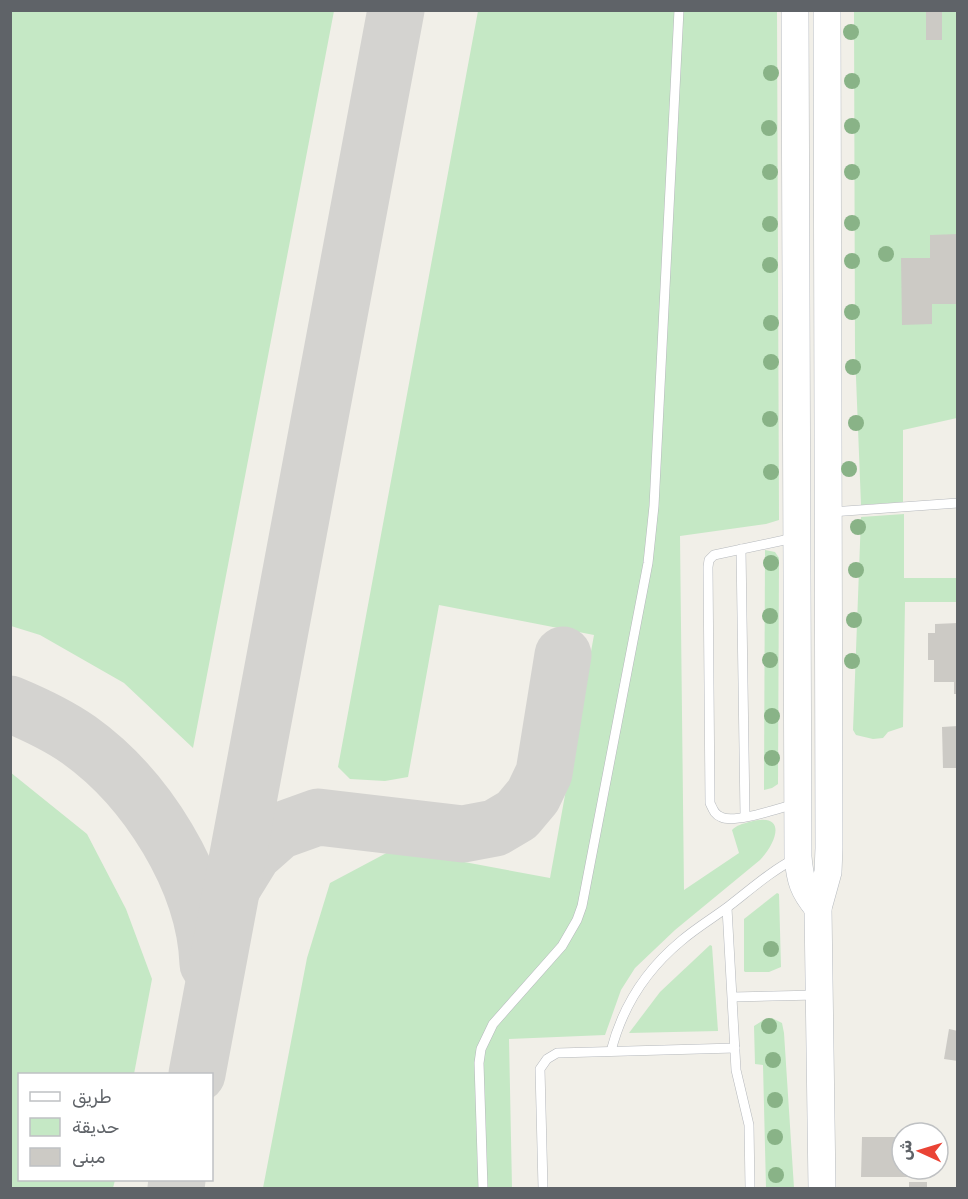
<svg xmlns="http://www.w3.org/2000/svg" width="968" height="1199" font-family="Rubik,Cairo,sans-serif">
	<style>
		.green { fill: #c5e8c5 }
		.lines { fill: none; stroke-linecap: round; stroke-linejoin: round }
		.taxiway { stroke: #d4d3d0; stroke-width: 57 }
		.building { fill: #cccac5 }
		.lane-casing { stroke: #b5b8bc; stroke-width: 10 }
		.secondary-casing { stroke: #b6babf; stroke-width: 28 }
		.lane { stroke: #fff; stroke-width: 9 }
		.secondary { stroke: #fff; stroke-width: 27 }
		.tree { fill: #89b387 }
	</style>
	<rect width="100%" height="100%" fill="#f1efe8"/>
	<g class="green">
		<polygon points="10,11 334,11 193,748 124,683 40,635 11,626"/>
		<path d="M478 11H777L779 520 766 524 680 536 684 890 739 853 732 830C737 825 742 824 749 822 788 811 777 842 760 860L675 930 635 968 621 990 605 1035 509 1039 512 1188H263L307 958 330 883 394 849 550 878 594 635 439 605 408 777 385 781 350 779 338 767Z"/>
		<polygon points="854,11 958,11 957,418 903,430 903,502 861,505 855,352"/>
		<polygon points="904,514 904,578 957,578 957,602 905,602 903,727 888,732 883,738 873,739 856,735 853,730 861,517"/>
		<polygon points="765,550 775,552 779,558 778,784 772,788 764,790"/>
		<polygon points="10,772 87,834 126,909 152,979 134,1074 20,1074 20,1180 115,1180 113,1188 11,1188"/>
		<polygon points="777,893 779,894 781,967 769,972 745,972 744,971 744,919"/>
		<polygon points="710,945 712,946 718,1031 629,1033 660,992"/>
		<polygon points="772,1018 782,1023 784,1033 794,1188 766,1188 763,1065 755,1064 754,1026 765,1019"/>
	</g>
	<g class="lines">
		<g class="taxiway">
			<path d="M10 704C34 714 58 725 79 740 146 788 205 880 208 964"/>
			<polyline points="232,888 253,854 279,831 318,817 463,834 495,828 517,815 533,796 544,773 563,655"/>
			<polyline points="197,1074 396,10"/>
			<polyline points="176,1188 177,1180"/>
		</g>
	</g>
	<g class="building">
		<rect x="926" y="11" width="16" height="29"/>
		<polygon points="958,234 958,304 932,304 932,324 902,325 901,258 930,258 930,235"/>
		<polygon points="958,623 958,694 954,694 954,682 934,682 934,660 928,660 928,633 935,633 935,624"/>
		<polygon points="958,726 958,768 943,768 942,727"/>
		<polygon points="949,1029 958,1031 958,1061 944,1059"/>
		<polygon points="862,1137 902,1137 902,1169 921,1169 921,1177 861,1177"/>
		<rect x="909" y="1182" width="18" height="6"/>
	</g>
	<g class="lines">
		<defs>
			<g id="lane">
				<polyline points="831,512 958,503"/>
				<path d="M794 538 714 555 709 560 708 567 710 803C713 809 714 814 721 817 735 824 779 808 795 804"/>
				<polyline points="741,549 745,816"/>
				<polyline points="727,908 736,1070 749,1125 750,1188"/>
				<polyline points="733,997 817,995"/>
				<path d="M611 1051C622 1008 646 970 681 941 696 928 713 918 729 906 751 889 771 871 796 858"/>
				<polyline points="483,1188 479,1063 481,1049 493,1024 562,946 577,920 582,906 648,563 654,506 679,10"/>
				<polyline points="543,1188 540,1069 547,1059 557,1053 735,1048"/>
			</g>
			<g id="secondary">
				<path d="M795 10 798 857C800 880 803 890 818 908"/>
				<polyline points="822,1188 818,908 828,872 829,848 827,10"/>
			</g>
		</defs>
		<use href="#lane" class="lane-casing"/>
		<use href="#secondary" class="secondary-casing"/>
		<use href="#lane" class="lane"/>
		<use href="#secondary" class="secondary"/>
	</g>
	<g class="tree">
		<circle cx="851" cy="32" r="8"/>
		<circle cx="771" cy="73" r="8"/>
		<circle cx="852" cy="81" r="8"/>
		<circle cx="852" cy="126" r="8"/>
		<circle cx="769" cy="128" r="8"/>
		<circle cx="770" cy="172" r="8"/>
		<circle cx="852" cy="172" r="8"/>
		<circle cx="852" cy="223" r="8"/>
		<circle cx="770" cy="224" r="8"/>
		<circle cx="886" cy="254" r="8"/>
		<circle cx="852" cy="261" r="8"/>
		<circle cx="770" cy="265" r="8"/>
		<circle cx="852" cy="312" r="8"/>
		<circle cx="771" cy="323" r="8"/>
		<circle cx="771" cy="362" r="8"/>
		<circle cx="853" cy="367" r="8"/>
		<circle cx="770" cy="419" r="8"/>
		<circle cx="856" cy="423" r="8"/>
		<circle cx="849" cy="469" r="8"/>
		<circle cx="771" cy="472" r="8"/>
		<circle cx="858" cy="527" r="8"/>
		<circle cx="771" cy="563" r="8"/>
		<circle cx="856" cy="570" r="8"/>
		<circle cx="770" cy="616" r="8"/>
		<circle cx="854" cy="620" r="8"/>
		<circle cx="770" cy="660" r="8"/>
		<circle cx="852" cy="661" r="8"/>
		<circle cx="772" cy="716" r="8"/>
		<circle cx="772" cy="758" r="8"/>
		<circle cx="771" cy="949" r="8"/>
		<circle cx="769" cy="1026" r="8"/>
		<circle cx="773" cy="1060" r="8"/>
		<circle cx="775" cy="1100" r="8"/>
		<circle cx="775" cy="1137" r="8"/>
		<circle cx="776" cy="1175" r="8"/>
	</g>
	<rect width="968" height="1199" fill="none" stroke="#5f6368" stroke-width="24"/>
	<rect x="18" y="1073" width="195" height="108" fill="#ffffff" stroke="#bfc1c3" stroke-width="1.5"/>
	<rect x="30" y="1092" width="30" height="9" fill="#ffffff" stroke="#bfc1c3" stroke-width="1.5"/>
	<text x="72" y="1103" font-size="18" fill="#5f6368">طريق</text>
	<rect x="30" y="1118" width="30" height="18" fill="#c5e8c5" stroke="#bfc1c3" stroke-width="1.5"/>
	<text x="72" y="1133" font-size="18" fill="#5f6368">حديقة</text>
	<rect x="30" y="1148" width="30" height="18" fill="#cccac5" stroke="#bfc1c3" stroke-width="1.5"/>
	<text x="72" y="1163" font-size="18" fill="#5f6368">مبنى</text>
	<g transform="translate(920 1151) rotate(274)"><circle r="28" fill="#ffffff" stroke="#bfc1c3" stroke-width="1.5"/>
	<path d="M0-4.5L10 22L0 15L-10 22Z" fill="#ea4335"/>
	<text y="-9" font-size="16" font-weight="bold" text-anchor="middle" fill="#5f6368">ش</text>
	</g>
</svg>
